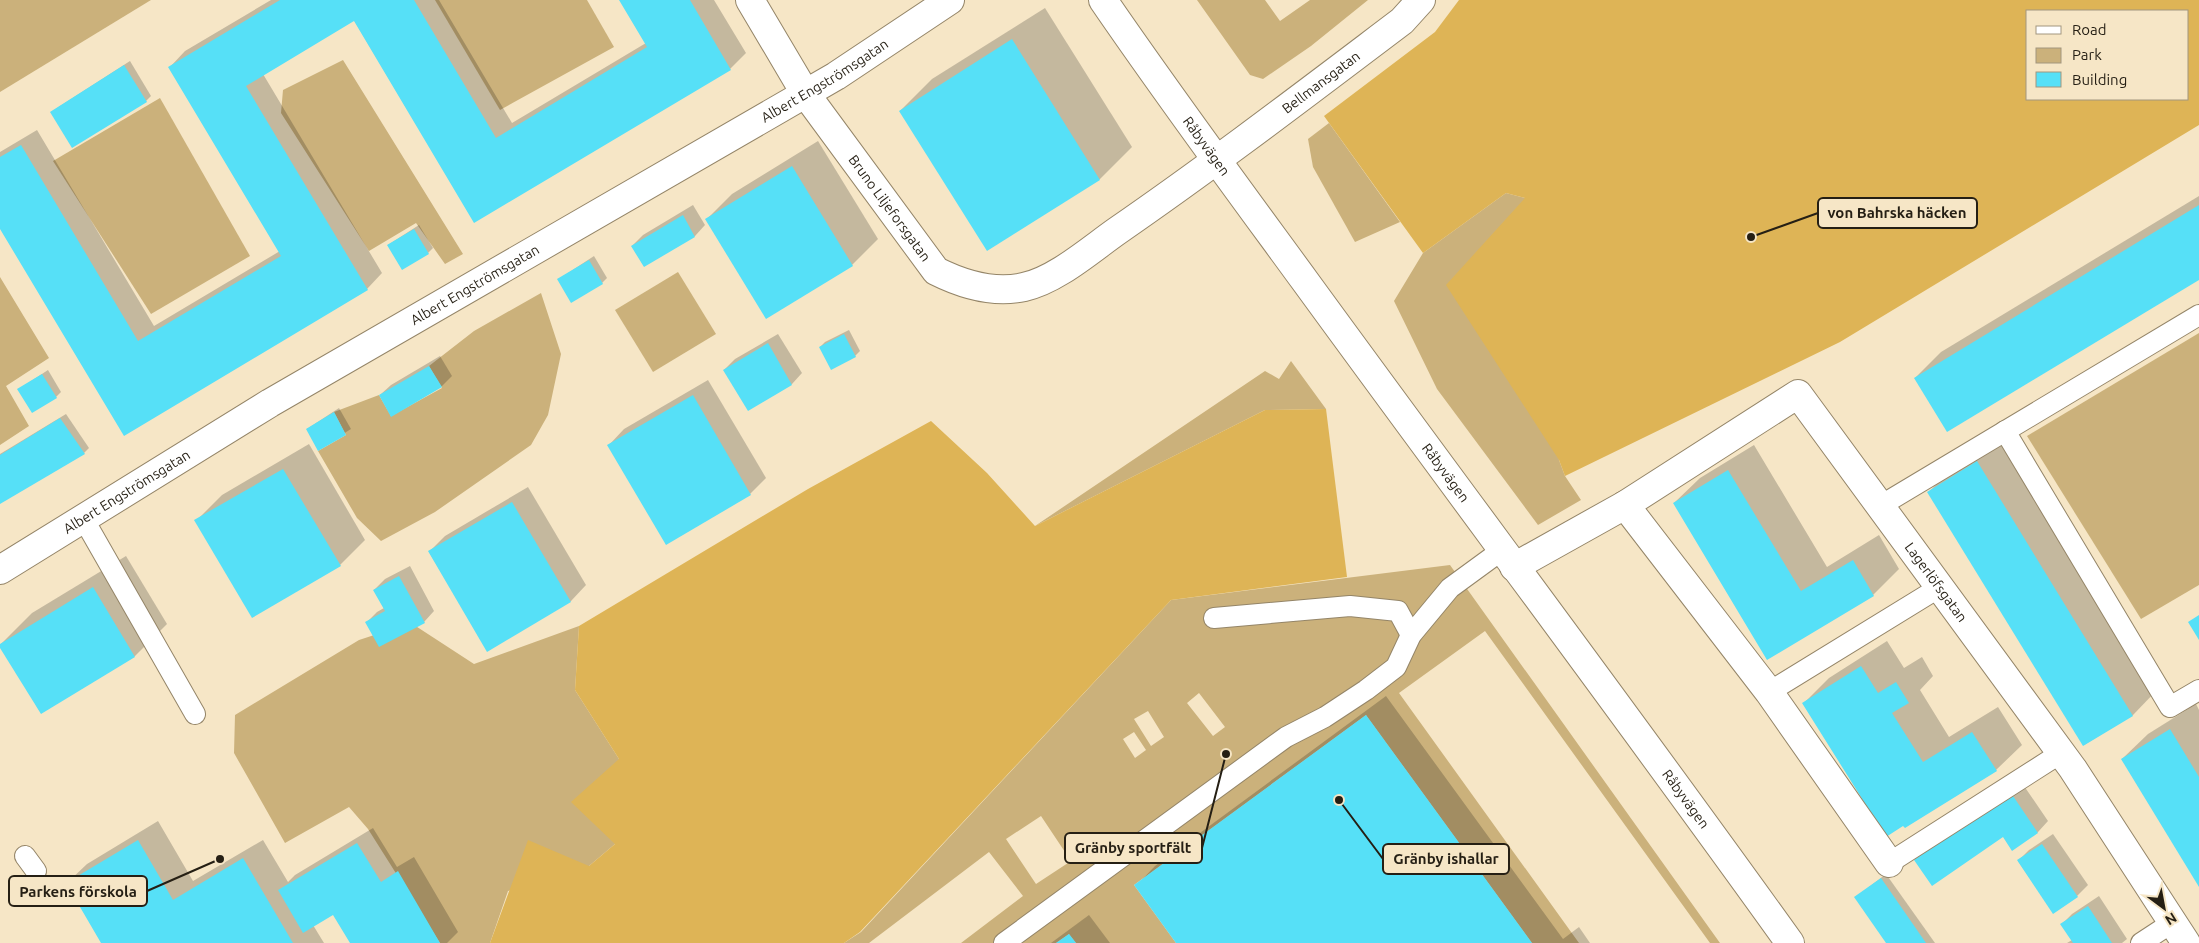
<svg xmlns="http://www.w3.org/2000/svg" width="2199" height="943" font-family="Ubuntu,sans-serif">
	<style>
		.green { fill: #cbb17b; fill-rule: evenodd }
		.forest { fill: #deb456; fill-rule: evenodd }
		.shadow { fill: #0003 }
		.building { fill: #56e0f7 }
		.lines { fill: none; stroke-linecap: round; stroke-linejoin: round }
		.lane-casing { stroke: #948568; stroke-width: 22 }
		.street-casing { stroke: #948568; stroke-width: 30 }
		.secondary-casing { stroke: #948568; stroke-width: 30 }
		.lane { stroke: #fff; stroke-width: 20 }
		.street { stroke: #fff; stroke-width: 28 }
		.secondary { stroke: #fff; stroke-width: 28 }
		.labels { text-anchor: middle; stroke-width: 5; stroke-linejoin: round; paint-order: stroke }
		.street-label { font-size: 14px; fill: #251f14; stroke: #f6e6c6 }
		.leader { fill: none; stroke: #251f14; stroke-width: 2 }
		.callout-dot { fill: #251f14; stroke: #f6e6c6; stroke-width: 2 }
		.callout { fill: #f6e6c6; stroke: #251f14; stroke-width: 2 }
		.callout-label { font-size: 15px; text-anchor: middle; font-weight: bold; fill: #251f14 }
	</style>
	<rect width="100%" height="100%" fill="#f6e6c6"/>
	<g class="green">
		<polygon points="0,0 151,0 0,92"/>
		<polygon points="435,0 587,0 614,47 500,110"/>
		<polygon points="1197,0 1265,0 1280,21 1310,0 1368,0 1311,46 1263,79 1250,75"/>
		<polygon points="343,60 463,254 445,264 416,223 369,251 281,113 283,90"/>
		<polygon points="160,98 250,256 151,314 53,161"/>
		<polygon points="1329,123 1400,222 1355,242 1313,167 1308,139"/>
		<polygon points="1506,193 1525,198 1559,460 1565,476 1581,500 1538,525 1437,389 1394,301 1423,253"/>
		<polygon points="678,272 716,334 653,372 615,310"/>
		<polygon points="0,277 49,358 6,386 29,426 0,445"/>
		<polygon points="541,293 561,354 548,415 531,445 435,512 381,541 357,518 318,451 346,435 334,412 379,395 391,416 442,388 429,366 474,331"/>
		<polygon points="2199,333 2199,585 2141,619 2027,436"/>
		<polygon points="1291,361 1326,409 1265,410 1035,526 1265,371 1279,379"/>
		<path d="M1450 565 1720 943H1710L1485 631 1399 693 1579 943H1532L1366 715 1134 885 1176 943H1076L1069 934 1056 943H961L1023 896 989 852 869 943H844L861 932 1171 600ZM1199 693 1225 727 1213 736 1187 703ZM1148 711 1164 737 1151 746 1134 719ZM1134 732 1146 750 1135 758 1123 739ZM1041 816 1071 861 1036 884 1006 839Z"/>
		<polygon points="411,623 474,664 579,626 575,690 619,759 615,844 589,866 508,891 490,943 440,943 368,829 349,807 285,843 234,753 235,715 359,640"/>
	</g>
	<g class="forest">
		<path d="M1459 0H2199V125L1840 342 1565 476 1559 460 1446 285 1525 198 1506 193 1423 253 1324 116 1435 32ZM2188 11V99H2028V11Z"/>
		<polygon points="1326,409 1347,577 1171,600 860,932 844,943 490,943 528,840 589,866 615,844 571,802 619,759 575,690 579,626 808,489 931,421 987,473 1035,526 1265,410"/>
	</g>
	<g class="shadow">
		<polygon points="271,0 439,0 512,123 646,43 620,0 714,0 746,53 730,69 474,221 354,20 263,74 382,273 367,289 124,434 0,226 0,152 37,130 154,326 280,251 170,67 185,51"/>
		<polygon points="1045,8 1132,147 1100,179 987,249 900,111 932,79"/>
		<polygon points="130,61 151,96 146,101 51,112"/>
		<polygon points="818,141 878,239 852,265 766,317 707,219 732,194"/>
		<polygon points="2199,196 2199,278 1915,378 1941,352"/>
		<polygon points="693,205 705,225 695,236 644,266 632,246 643,235"/>
		<polygon points="419,225 433,248 428,253 388,245"/>
		<polygon points="594,256 607,278 602,283 559,279"/>
		<polygon points="849,330 860,351 855,356 820,347 825,342"/>
		<polygon points="778,334 802,373 792,384 748,409 724,370 735,359"/>
		<polygon points="440,356 452,376 442,386 380,395 391,385"/>
		<polygon points="48,370 61,392 56,397 19,389"/>
		<polygon points="708,380 766,478 750,494 609,445 624,429"/>
		<polygon points="339,408 351,429 319,449 307,429"/>
		<polygon points="66,414 89,448 84,453 0,502 0,454"/>
		<polygon points="2003,436 2158,689 2133,715 2084,745 1929,492 1954,466"/>
		<polygon points="309,444 365,540 340,565 196,521 222,495"/>
		<polygon points="1754,445 1827,567 1879,535 1899,569 1873,595 1767,658 1674,503 1700,478"/>
		<polygon points="528,487 586,585 571,601 488,650 429,552 445,536"/>
		<polygon points="126,556 167,624 135,656 41,713 0,645 32,613"/>
		<polygon points="410,566 434,611 424,622 367,622 377,612 384,608 374,590 385,579"/>
		<polygon points="1887,641 1904,668 1922,657 1933,676 1920,690 1949,737 1998,707 2022,745 1996,770 1905,827 1804,703 1829,678"/>
		<polygon points="1386,696 1563,939 1579,927 1590,943 1178,943 1136,886 1155,866"/>
		<polygon points="2196,704 2199,710 2199,885 2122,759 2148,734"/>
		<polygon points="2022,783 2048,821 2038,832 2012,849 2003,836 1915,860 1926,849"/>
		<polygon points="158,821 193,881 263,840 288,882 295,875 373,828 397,867 414,857 458,932 447,943 352,943 334,913 313,925 324,943 102,943 67,883 87,864"/>
		<polygon points="2053,834 2088,885 2077,896 2053,912 2018,861 2029,850"/>
		<polygon points="1886,874 1935,943 1888,943 1856,897"/>
		<polygon points="2099,896 2127,939 2122,943 2067,943 2072,940 2062,924 2072,914"/>
		<polygon points="1089,915 1110,943 1051,943"/>
	</g>
	<g class="building">
		<polygon points="280,0 414,0 496,138 647,47 619,0 690,0 731,70 474,223 354,21 246,86 368,290 124,436 0,229 0,157 21,145 138,341 281,256 168,67"/>
		<polygon points="1012,39 1100,180 987,251 899,111"/>
		<polygon points="124,65 147,102 72,148 50,112"/>
		<polygon points="792,166 853,266 766,319 705,219"/>
		<polygon points="2199,205 2199,280 1947,432 1914,378"/>
		<polygon points="683,215 695,237 644,267 631,246"/>
		<polygon points="414,229 429,254 402,270 387,245"/>
		<polygon points="589,260 603,284 571,303 557,279"/>
		<polygon points="844,334 856,357 831,370 819,347"/>
		<polygon points="768,343 792,385 748,411 723,370"/>
		<polygon points="429,366 442,387 391,417 379,395"/>
		<polygon points="42,374 57,398 32,413 17,389"/>
		<polygon points="693,395 751,495 666,545 607,445"/>
		<polygon points="334,412 346,435 318,451 306,429"/>
		<polygon points="60,418 85,454 0,504 0,455"/>
		<polygon points="1977,461 2133,716 2083,746 1927,492"/>
		<polygon points="283,469 341,566 252,618 194,520"/>
		<polygon points="1728,470 1801,591 1853,560 1874,596 1767,660 1673,503"/>
		<polygon points="512,502 571,602 487,652 428,551"/>
		<polygon points="399,576 425,623 379,647 365,622 385,611 373,590"/>
		<polygon points="93,587 135,657 41,714 0,648 0,644"/>
		<polygon points="2199,615 2199,640 2188,622"/>
		<polygon points="1861,666 1878,693 1896,682 1909,703 1892,713 1923,762 1972,732 1997,771 1905,828 1903,826 1886,837 1802,703"/>
		<polygon points="1366,715 1532,943 1176,943 1134,885"/>
		<polygon points="2170,729 2199,777 2199,887 2121,759"/>
		<polygon points="2011,793 2038,833 2012,851 2003,837 1932,886 1914,860"/>
		<polygon points="138,840 173,900 243,858 293,943 101,943 66,883"/>
		<polygon points="357,843 381,882 398,871 440,943 350,943 333,915 303,933 278,890"/>
		<polygon points="2042,844 2078,897 2053,914 2017,860"/>
		<polygon points="1881,878 1926,943 1886,943 1854,897"/>
		<polygon points="2088,906 2112,943 2073,943 2060,924"/>
		<polygon points="1069,934 1076,943 1056,943"/>
	</g>
	<g class="lines">
		<defs>
			<g id="lane">
				<polyline points="2005,431 2170,707 2199,690"/>
				<polyline points="1880,506 2199,315"/>
				<polyline points="83,518 195,714"/>
				<polyline points="1214,618 1350,606 1398,611 1411,635"/>
				<polyline points="1769,692 1940,587"/>
				<polyline points="25,856 36,871"/>
				<polyline points="1889,863 2061,753"/>
				<polyline points="1004,943 1286,737 1325,717 1366,690 1396,667 1411,635 1450,588 1502,550"/>
				<polyline points="2141,943 2173,922"/>
			</g>
			<g id="street">
				<path id="s1" d="M750 0 805 93 936 271C962 284 993 294 1024 287 1056 280 1090 250 1117 231 1214 164 1308 92 1402 21L1421 0"/>
				<polyline points="1625,505 1769,692 1889,863"/>
				<path id="s2" d="M1514 567 1625 505 1798 394 2073 769 2186 943"/>
				<path id="s3" d="M0 570 270 403 836 76 950 0"/>
			</g>
			<g id="secondary">
				<path id="s4" d="M1103 0C1168 95 1237 188 1305 281 1466 502 1631 721 1790 943"/>
			</g>
		</defs>
		<use href="#lane" class="lane-casing"/>
		<use href="#street" class="street-casing"/>
		<use href="#secondary" class="secondary-casing"/>
		<use href="#lane" class="lane"/>
		<use href="#street" class="street"/>
		<use href="#secondary" class="secondary"/>
	</g>
	<g class="labels">
		<g class="street-label">
			<text dy="5" stroke="none"><textPath href="#s3" startOffset="959">Albert Engströmsgatan</textPath></text>
			<text dy="5" stroke="none"><textPath href="#s1" startOffset="782">Bellmansgatan</textPath></text>
			<text dy="5" stroke="none"><textPath href="#s4" startOffset="179">Råbyvägen</textPath></text>
			<text dy="5" stroke="none"><textPath href="#s1" startOffset="251">Bruno Liljeforsgatan</textPath></text>
			<text dy="5" stroke="none"><textPath href="#s3" startOffset="554">Albert Engströmsgatan</textPath></text>
			<text dy="5" stroke="none"><textPath href="#s4" startOffset="584">Råbyvägen</textPath></text>
			<text dy="5" stroke="none"><textPath href="#s3" startOffset="149">Albert Engströmsgatan</textPath></text>
			<text dy="5" stroke="none"><textPath href="#s2" startOffset="566">Lagerlöfsgatan</textPath></text>
			<text dy="5" stroke="none"><textPath href="#s4" startOffset="989">Råbyvägen</textPath></text>
		</g>
	</g>
	<path class="leader" d="M1751 237L1818 213M1226 754L1202 848M1339 800L1383 859M220 859L147 891"/>
	<g class="callout-dot">
		<circle cx="1751" cy="237" r="5"/>
		<circle cx="1226" cy="754" r="5"/>
		<circle cx="1339" cy="800" r="5"/>
		<circle cx="220" cy="859" r="5"/>
	</g>
	<g class="callout">
		<rect x="1818" y="198" width="159" height="30" rx="5"/>
		<rect x="1065" y="833" width="137" height="30" rx="5"/>
		<rect x="1383" y="844" width="126" height="30" rx="5"/>
		<rect x="9" y="876" width="138" height="30" rx="5"/>
	</g>
	<g class="callout-label">
		<text x="1897" y="218">von Bahrska häcken</text>
		<text x="1133" y="853">Gränby sportfält</text>
		<text x="1446" y="864">Gränby ishallar</text>
		<text x="78" y="897">Parkens förskola</text>
	</g>
	<rect x="2026" y="10" width="162" height="90" fill="#f6e6c6" stroke="#a2967f"/>
	<rect x="2036" y="26" width="25" height="8" fill="#ffffff" stroke="#a2967f"/>
	<text x="2072" y="35" font-size="15" fill="#251f14">Road</text>
	<rect x="2036" y="48" width="25" height="15" fill="#cbb17b" stroke="#a2967f"/>
	<text x="2072" y="60" font-size="15" fill="#251f14">Park</text>
	<rect x="2036" y="72" width="25" height="15" fill="#56e0f7" stroke="#a2967f"/>
	<text x="2072" y="85" font-size="15" fill="#251f14">Building</text>
	<g transform="translate(2164 908) rotate(148)" stroke="#f6e6c6" stroke-width="4" paint-order="stroke">
	<path d="M0-4L9 19L0 12L-9 19Z" fill="#251f14"/>
	<text y="-8" font-size="14" font-weight="bold" text-anchor="middle" fill="#251f14">N</text>
	</g>
</svg>
